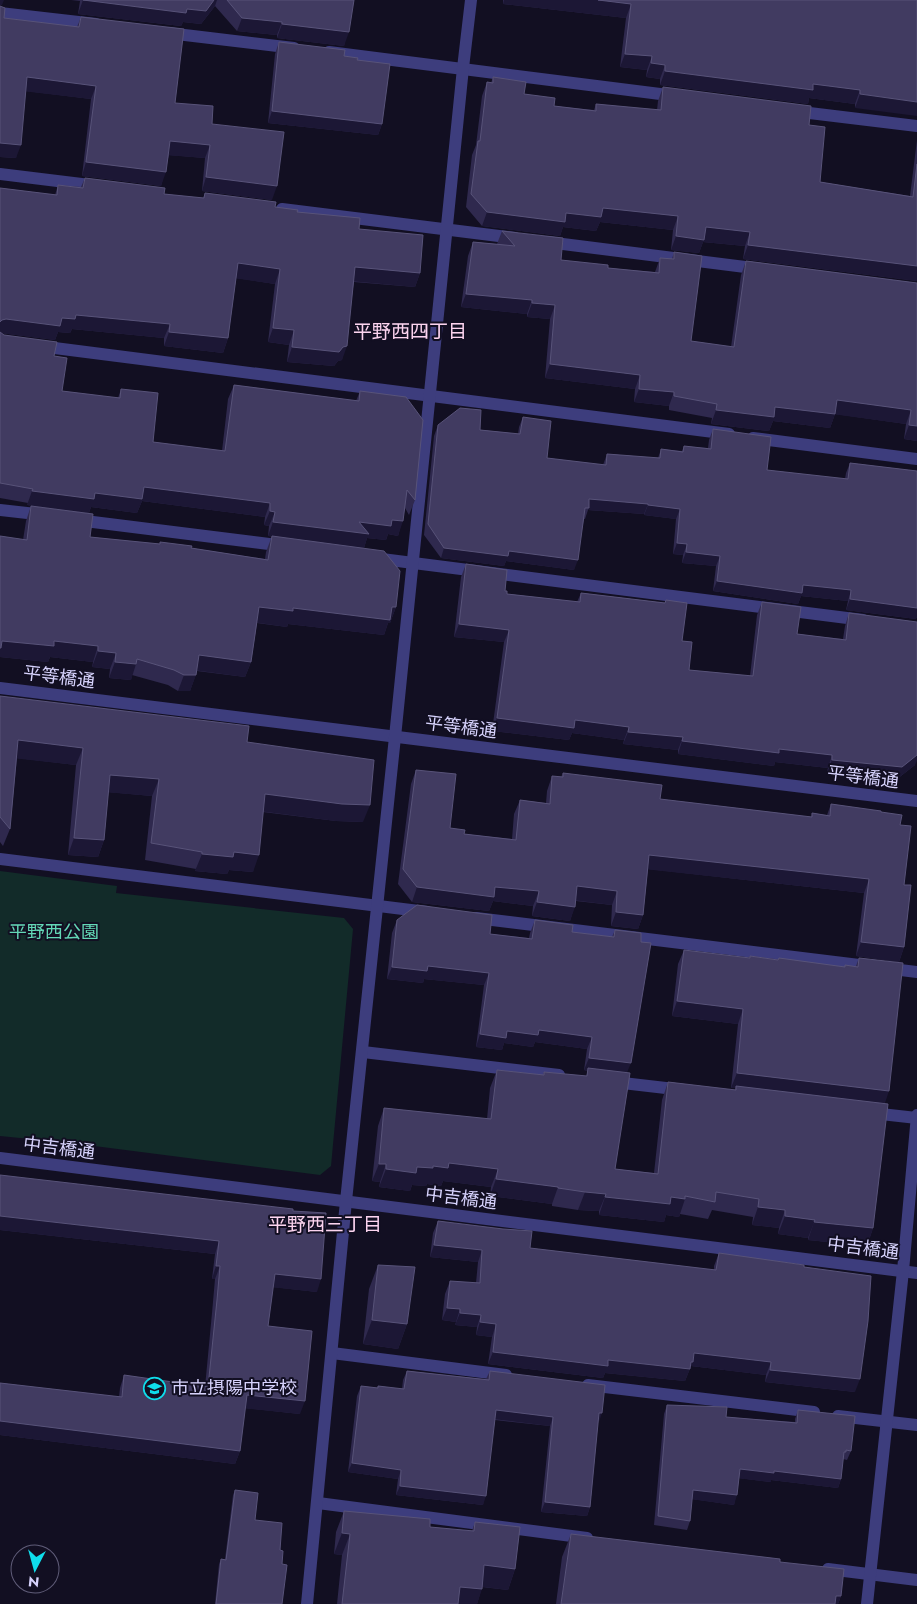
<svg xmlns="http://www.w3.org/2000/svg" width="917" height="1604" font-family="Jost,'Noto Sans JP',sans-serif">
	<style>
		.green { fill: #122b29 }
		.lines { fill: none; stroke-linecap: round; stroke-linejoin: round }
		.minor { stroke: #3d3d7d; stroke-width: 12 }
		.wall { fill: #2f294e }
		.shaded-wall { fill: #1c1735 }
		.building { fill: #413b61; stroke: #585379 }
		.labels { text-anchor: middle; stroke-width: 4; stroke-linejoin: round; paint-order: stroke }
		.street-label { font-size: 18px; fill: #d6d2fc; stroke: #120f22 }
		.park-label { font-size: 18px; fill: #63d7b6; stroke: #120f22 }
		.poi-label { font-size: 18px; fill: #d6d2fc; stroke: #120f22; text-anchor: start }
		.neighbourhood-label { font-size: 19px; fill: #fcd4ef; stroke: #120f22 }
	</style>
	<rect width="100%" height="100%" fill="#120f22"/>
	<polygon class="green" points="0,871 117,886 116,893 344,918 353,929 331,1166 320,1175 71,1143 0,1136"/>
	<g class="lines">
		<g class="minor">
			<polyline points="0,13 96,24"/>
			<polyline points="168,33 294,48"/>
			<polyline points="329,52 676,96"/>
			<polyline points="793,111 917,126"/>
			<polyline points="0,174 98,186"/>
			<polyline points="282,209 515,238"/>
			<polyline points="547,242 761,269"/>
			<polyline points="39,346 729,434"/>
			<polyline points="753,438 917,459"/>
			<polyline points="0,510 45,515"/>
			<polyline points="77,520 285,546"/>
			<polyline points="374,558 863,620"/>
			<polyline points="0,688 917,801"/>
			<polyline points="0,859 427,912"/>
			<polyline points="476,918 917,972"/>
			<polyline points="363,1052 559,1075"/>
			<polyline points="614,1082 683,1090"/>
			<polyline points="872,1113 917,1118"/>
			<polyline points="0,1158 917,1273"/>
			<polyline points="332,1353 506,1375"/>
			<polyline points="588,1385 814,1412"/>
			<polyline points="838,1416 917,1425"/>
			<polyline points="318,1503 587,1538"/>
			<polyline points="828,1569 917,1580"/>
			<polyline points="307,1604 346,1201 395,737 463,68 471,0"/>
			<polyline points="867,1604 903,1271 917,1115"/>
		</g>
	</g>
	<g class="wall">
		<polygon points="71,0 354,0 344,46 277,38 277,35 237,31 215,6 201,24 183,22 181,26 78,14 80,1"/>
		<polygon points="503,0 917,0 855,108 855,104 809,98 808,104 660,85 660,79 646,77 647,70 620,67 626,18 503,4"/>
		<polygon points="0,6 4,18 77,27 81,17 175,103 212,124 272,200 202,191 205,158 169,155 161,186 82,176 91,99 26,91 16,158 0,157"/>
		<polygon points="279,42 357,60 382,124 378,135 268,123 275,54"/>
		<polygon points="493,77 524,94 554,106 594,110 596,104 657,110 658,101 663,87 809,125 820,182 910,196 917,140 917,281 743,259 745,246 703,242 699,253 671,250 673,230 600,222 596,231 563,227 560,236 482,226 466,207 472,155 476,145 482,96 487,82 491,83"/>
		<polygon points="85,178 164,194 203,198 205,193 297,212 359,229 420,273 415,287 354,282 342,360 338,361 334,366 287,362 289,345 268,342 275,284 236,278 228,338 223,353 164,346 164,338 72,329 70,333 58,332 55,340 1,333 4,335 54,356 62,391 118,398 121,389 153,442 222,451 228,399 234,385 356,401 360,391 415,500 409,515 405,508 398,536 388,534 386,540 367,538 364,548 268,536 269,526 264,525 265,517 142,501 137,513 91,507 89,513 27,505 28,503 0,498 0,188 55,195 58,185 81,187"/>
		<polygon points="502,231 561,260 608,268 655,272 660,258 672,259 674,252 691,341 731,347 741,275 746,261 917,283 917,441 904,439 906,424 835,414 830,428 773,421 769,431 711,424 712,418 669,410 669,406 634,402 635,389 545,378 550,319 527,317 527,314 461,307 468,256 473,242 497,244"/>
		<polygon points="523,417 547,458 603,465 607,454 658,458 661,449 682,451 684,446 708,448 709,440 713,429 767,470 845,479 846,473 850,463 917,471 917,616 916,619 846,610 848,601 801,596 798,604 713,591 716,566 682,563 683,555 673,554 676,519 644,515 644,514 588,510 585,519 584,519 574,570 506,561 504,566 441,558 424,535 434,436 438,425 518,434 519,427"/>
		<polygon points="31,506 90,537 191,548 265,559 266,552 272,536 396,607 390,623 388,623 384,635 288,624 287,627 257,623 251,662 245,677 197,671 190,691 178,691 168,685 132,675 131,680 109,678 110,669 92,667 93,662 50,657 48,662 0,657 0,536 23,540 26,521"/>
		<polygon points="466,564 505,591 507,594 577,602 581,593 665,603 666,600 682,641 689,670 750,676 757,615 762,602 797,634 843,639 845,626 849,613 915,765 897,779 827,772 828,768 775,762 774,766 678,754 678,750 623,744 624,740 572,733 569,740 492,731 504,642 454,637 461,577"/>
		<polygon points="0,696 247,742 363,822 336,821 263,812 253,872 229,870 227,874 195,871 196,869 145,860 152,796 108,792 104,840 98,857 68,855 76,765 17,758 10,829 3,846 0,842"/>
		<polygon points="416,770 450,828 464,834 512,839 514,814 520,800 546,803 547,791 552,776 561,777 563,773 660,799 811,817 812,813 827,815 831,804 881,812 900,825 904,885 904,947 899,962 856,956 864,893 648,869 643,915 638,929 611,926 612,905 576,901 570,921 532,916 533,906 493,901 489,911 412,902 398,884 411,784"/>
		<polygon points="397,920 490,934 529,938 530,933 535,920 572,932 612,937 615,930 627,1073 615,1169 654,1173 662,1100 668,1082 735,1090 735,1088 731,1088 738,1024 672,1016 678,964 684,950 749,958 750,956 845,967 856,966 859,958 885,1104 873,1228 867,1246 808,1240 808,1238 778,1234 779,1228 752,1225 753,1217 712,1210 708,1219 680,1214 679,1217 666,1215 664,1222 599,1215 599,1211 578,1210 552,1206 552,1204 490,1196 491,1187 443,1181 441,1186 427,1184 426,1186 412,1185 410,1191 379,1187 380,1182 372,1181 378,1126 384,1108 487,1119 490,1088 497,1070 543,1075 544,1072 586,1076 588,1071 584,1070 587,1049 535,1042 533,1047 504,1043 502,1050 476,1047 484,985 424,979 423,983 387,979 392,933"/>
		<polygon points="293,1211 317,1292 273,1287 268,1326 300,1414 245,1408 240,1451 235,1464 0,1435 0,1383 119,1397 120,1388 124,1375 205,1387 212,1313 215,1279 212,1279 215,1254 0,1230"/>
		<polygon points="438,1221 530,1248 714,1270 714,1266 719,1253 804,1267 855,1392 765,1382 766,1375 691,1366 685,1381 605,1373 603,1378 488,1364 492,1337 476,1335 477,1327 455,1325 456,1322 442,1320 445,1294 450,1281 476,1283 478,1262 430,1257 433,1233"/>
		<polygon points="378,1265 407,1324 398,1349 363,1344 369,1289"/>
		<polygon points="407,1371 486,1379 490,1371 598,1422 590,1507 587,1516 541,1512 550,1426 495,1420 483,1505 396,1495 398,1479 348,1472 357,1396 361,1386 377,1388 378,1386 402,1389 403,1380"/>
		<polygon points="667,1405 726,1417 795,1422 795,1419 798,1410 851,1451 847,1460 843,1459 841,1479 838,1488 771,1480 771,1482 739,1478 734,1505 692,1499 690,1521 687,1530 654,1525 664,1414"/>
		<polygon points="235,1490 255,1520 280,1550 282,1564 282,1604 215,1604 219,1564 221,1559 225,1559 233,1495"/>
		<polygon points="344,1511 430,1527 472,1531 475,1522 515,1569 508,1590 482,1587 477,1604 337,1604 342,1555 334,1554 336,1532"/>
		<polygon points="571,1534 780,1562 841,1596 838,1604 556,1604 562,1557"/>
	</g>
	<g class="shaded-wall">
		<polygon points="0,0 4,0 2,5 0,5"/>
		<polygon points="83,0 187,9 214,0 217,0 215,6 201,24 183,22 181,26 78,14"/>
		<polygon points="504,0 598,0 631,4 626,18 503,4"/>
		<polygon points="242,18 282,22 277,35 237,31"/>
		<polygon points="282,24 349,32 344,46 277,38"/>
		<polygon points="625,54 652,56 647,70 620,67"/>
		<polygon points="651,63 665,65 660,79 646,77"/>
		<polygon points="665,71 813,84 860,90 855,104 809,98 808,104 660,85"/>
		<polygon points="27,77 96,86 91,99 22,91"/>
		<polygon points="860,94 917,102 917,116 855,108"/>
		<polygon points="272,111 382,124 378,135 268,123"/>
		<polygon points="170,141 210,145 205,158 165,155"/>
		<polygon points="0,143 21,145 16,158 0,157"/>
		<polygon points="86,162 166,172 161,186 82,176"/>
		<polygon points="206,177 277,186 272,200 202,191"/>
		<polygon points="603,208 678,216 673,230 600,222 596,231 563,227 560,236 482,226 487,212 566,213"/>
		<polygon points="706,227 750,232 745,246 703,242 699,253 671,250 676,236"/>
		<polygon points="748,245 917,266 917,281 743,259"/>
		<polygon points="238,263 280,269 275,284 233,278"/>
		<polygon points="355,267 420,273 415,287 350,281"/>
		<polygon points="466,294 532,300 527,314 461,307"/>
		<polygon points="532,303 555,305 550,319 527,317"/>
		<polygon points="76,315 170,324 164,338 72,329 70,333 58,332 55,340 0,333 0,322 2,320 6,319 62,318"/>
		<polygon points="273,328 294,330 289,345 268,342"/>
		<polygon points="169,332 228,338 223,353 164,346"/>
		<polygon points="347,346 342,360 338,361 334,366 287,362 292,347"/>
		<polygon points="550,364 640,375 635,389 545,378"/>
		<polygon points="639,389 674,392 669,406 634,402"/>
		<polygon points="837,400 911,410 906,424 832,414"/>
		<polygon points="775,407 835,414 830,428 773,421 769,431 711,424 716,410"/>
		<polygon points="909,425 917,426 917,441 904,439"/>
		<polygon points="144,487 270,503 265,517 142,501 137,513 91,507 89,513 27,505 32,491 95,493"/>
		<polygon points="589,499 648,504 644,514 588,510"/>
		<polygon points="648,505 680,509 676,519 644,515"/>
		<polygon points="270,511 275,512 269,526 264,525"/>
		<polygon points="392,520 403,521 398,536 388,534 386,540 367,538 364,548 268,536 273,522 359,522"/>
		<polygon points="677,543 687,544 683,555 673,554"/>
		<polygon points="444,548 509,551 578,560 574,570 506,561 504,566 441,558"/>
		<polygon points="686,552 720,556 716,566 682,563"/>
		<polygon points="717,581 803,585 851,590 848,601 801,596 798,604 713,591"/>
		<polygon points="850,599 917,608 917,616 916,619 846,610"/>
		<polygon points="259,607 293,608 396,607 390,623 388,623 384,635 288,624 287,627 253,622"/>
		<polygon points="459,624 509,630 504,642 454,637"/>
		<polygon points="2,641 54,641 98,646 93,662 50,657 48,662 0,657 0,647"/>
		<polygon points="98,651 116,653 110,669 92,667"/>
		<polygon points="199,655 251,662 245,677 193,670"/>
		<polygon points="115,662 136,664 131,680 109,678"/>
		<polygon points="184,675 196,675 190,691 178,691"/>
		<polygon points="497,718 575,720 629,727 624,740 572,733 569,740 492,731"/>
		<polygon points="628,732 683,737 678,750 623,744"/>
		<polygon points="18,740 83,748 76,765 12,758"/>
		<polygon points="682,741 779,749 832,755 828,768 775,762 774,766 678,754"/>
		<polygon points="917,755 917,761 915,765 897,779 827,772 832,760"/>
		<polygon points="110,775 159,779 152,796 104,792"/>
		<polygon points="265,794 370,805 363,822 336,821 259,811"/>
		<polygon points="74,838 104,840 98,857 68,855"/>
		<polygon points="234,852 259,855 253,872 229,870 227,874 195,871 202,854"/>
		<polygon points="649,855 869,879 864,893 644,869"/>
		<polygon points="577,886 617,891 612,905 572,900"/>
		<polygon points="417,887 495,887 539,891 533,906 493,901 489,911 412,902"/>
		<polygon points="537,902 575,907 570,921 532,916"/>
		<polygon points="616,912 643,915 638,929 611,926"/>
		<polygon points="861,942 904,947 899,962 856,956"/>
		<polygon points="428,966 489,973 484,985 424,979 423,983 387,979 392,967"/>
		<polygon points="677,1001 743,1009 738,1024 672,1016"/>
		<polygon points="539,1030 592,1037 587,1049 535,1042 533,1047 504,1043 502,1050 476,1047 480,1034 507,1031"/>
		<polygon points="589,1058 631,1063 626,1075 588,1068 588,1071 584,1070"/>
		<polygon points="737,1073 889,1091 884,1106 736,1086 735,1088 731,1088"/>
		<polygon points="449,1163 498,1169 491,1187 443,1181 441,1186 427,1184 426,1186 412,1185 410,1191 379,1187 386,1169 433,1166"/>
		<polygon points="379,1164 386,1164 380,1182 372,1181"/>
		<polygon points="496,1179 558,1187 552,1204 490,1196"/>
		<polygon points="585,1192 606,1194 599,1211 578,1210"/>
		<polygon points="605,1197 671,1197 685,1199 679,1217 666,1215 664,1222 599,1215"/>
		<polygon points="758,1207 785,1210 779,1228 752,1225"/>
		<polygon points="0,1216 219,1241 215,1254 0,1230"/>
		<polygon points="785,1216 815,1220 808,1238 778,1234"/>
		<polygon points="814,1222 873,1228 867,1246 808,1240"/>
		<polygon points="434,1245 482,1250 478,1262 430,1257"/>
		<polygon points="216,1266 220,1266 215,1279 212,1279"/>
		<polygon points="275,1274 321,1279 317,1292 270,1287"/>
		<polygon points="447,1308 460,1309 456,1322 442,1320"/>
		<polygon points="460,1313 481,1315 477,1327 455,1325"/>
		<polygon points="372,1320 407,1324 398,1349 363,1344"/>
		<polygon points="480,1322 496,1324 492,1337 476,1335"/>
		<polygon points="493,1352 608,1360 694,1353 771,1362 766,1375 691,1366 685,1381 605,1373 603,1378 488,1364"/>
		<polygon points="770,1370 860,1379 855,1392 765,1382"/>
		<polygon points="247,1395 305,1401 300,1414 242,1408"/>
		<polygon points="496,1410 553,1417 550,1426 493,1419"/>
		<polygon points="599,1413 602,1413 599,1422"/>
		<polygon points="0,1421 240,1451 235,1464 0,1435"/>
		<polygon points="352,1463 401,1470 398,1479 348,1472"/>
		<polygon points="740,1469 774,1471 841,1479 838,1488 771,1480 771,1482 736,1478"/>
		<polygon points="400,1486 486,1496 483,1505 396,1495"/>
		<polygon points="693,1490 737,1495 734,1505 690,1499"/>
		<polygon points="545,1502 590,1507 587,1516 541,1512"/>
		<polygon points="342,1533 350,1534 342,1555 334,1554"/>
		<polygon points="484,1565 515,1569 508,1590 476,1586"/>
		<polygon points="460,1587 482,1589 477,1604 454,1604"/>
		<polygon points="836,1596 841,1596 838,1604 833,1604"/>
	</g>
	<g class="building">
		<polygon points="83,0 214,0 206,11 187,9 186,13"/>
		<polygon points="227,0 354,0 349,32 282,24 282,22 242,18"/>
		<polygon points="598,0 917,0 917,102 860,94 860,90 813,84 813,90 665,71 665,65 651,63 652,56 625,54 631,4"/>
		<polygon points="0,6 5,8 4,18 79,27 81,17 184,29 175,103 213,106 212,124 284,132 277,186 206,177 210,145 170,141 166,172 86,162 96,86 27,77 21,145 0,143"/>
		<polygon points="279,42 345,50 344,56 358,58 357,60 390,64 382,124 272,111"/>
		<polygon points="493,77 526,82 524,94 555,98 554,106 596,111 596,104 661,110 663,87 811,106 809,125 825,127 820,182 913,197 917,164 917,266 748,245 750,232 706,227 704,240 676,236 678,216 603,208 601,217 566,213 565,222 487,212 471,194 478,141 480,141 487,82 493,83"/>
		<polygon points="85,178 165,188 164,194 204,198 205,193 276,202 275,207 298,210 297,212 360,218 359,229 423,235 420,273 355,267 347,346 343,347 339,352 292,347 294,330 273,328 280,269 238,263 228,338 169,332 170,324 76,315 75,319 62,318 60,326 6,319 2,320 0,322 0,188 57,195 58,185 83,188"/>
		<polygon points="502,231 563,238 561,260 608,265 608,268 659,273 660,258 674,259 674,252 702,256 691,341 734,347 746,261 917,283 917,426 909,425 911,410 837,400 835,414 775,407 774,417 716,410 717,404 674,396 674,392 639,389 640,375 550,364 555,305 532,303 532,300 466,294 473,242 515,246"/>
		<polygon points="0,332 4,335 57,342 54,356 67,358 62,391 120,398 121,389 158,393 153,442 225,451 234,385 359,401 360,391 406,397 423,420 415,500 407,490 403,521 392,520 391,526 359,522 369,534 273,522 275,512 270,511 270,503 144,487 142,499 95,493 94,499 32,491 33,489 0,483"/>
		<polygon points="460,408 481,410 480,430 520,434 523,417 551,421 547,458 606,465 607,454 660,458 661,449 683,452 684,446 711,449 713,429 771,437 767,470 848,479 850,463 917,471 917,608 850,599 851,590 803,585 802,593 717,581 720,556 686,552 687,544 677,543 680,509 648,505 648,504 589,499 589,508 585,508 578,560 509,551 508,556 444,548 428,524 438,425"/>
		<polygon points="31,506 93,514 90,537 160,544 160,542 192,546 191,548 268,560 272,536 384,551 400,571 396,607 392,607 390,620 293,608 293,611 259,607 251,662 199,655 196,675 184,675 174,670 137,659 136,664 115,662 116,653 98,651 98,646 54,641 54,646 2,641 1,648 0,648 0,536 27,540"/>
		<polygon points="466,564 507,570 505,591 507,591 507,594 580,602 581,593 665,603 666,600 687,603 682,641 692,642 689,670 753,676 762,602 801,607 797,634 846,640 849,613 917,622 917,755 902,767 832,760 832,755 779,749 779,753 682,741 683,737 628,732 629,727 575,720 574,728 497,718 509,630 459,624"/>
		<polygon points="0,696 249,726 247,742 374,760 370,805 342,804 265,794 259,855 234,852 233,857 202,854 202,852 151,843 159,779 110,775 104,840 74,838 83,748 18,740 10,829 0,817"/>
		<polygon points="416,770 456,774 450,828 465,830 464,834 516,840 520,800 550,804 552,776 563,777 563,773 662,785 660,799 812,817 812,813 830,816 831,804 881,811 881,812 902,815 900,825 911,826 904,885 911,885 904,947 861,942 869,879 649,855 643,915 616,912 617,891 577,886 575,907 537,902 539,891 495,887 494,897 417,887 403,869"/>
		<polygon points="417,905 492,915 490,934 532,939 535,920 573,925 572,932 614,937 615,930 641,933 641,942 651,943 631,1063 589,1058 592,1037 539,1030 538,1035 507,1031 506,1038 480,1034 489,973 428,966 427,971 392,967 397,920"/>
		<polygon points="684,950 750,958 750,956 778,960 779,958 845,967 845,965 858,967 859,958 903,963 889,1091 737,1073 743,1009 677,1001"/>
		<polygon points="588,1068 630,1073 615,1169 658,1174 668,1082 736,1090 736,1086 888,1104 873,1228 814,1222 815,1220 785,1216 785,1210 758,1207 759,1199 716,1192 715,1202 685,1196 685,1199 671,1197 670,1204 605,1197 606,1194 585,1192 558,1188 558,1187 496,1179 498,1169 449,1163 448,1168 433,1166 433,1168 417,1167 416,1173 386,1169 386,1164 379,1164 384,1108 491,1119 497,1070 544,1075 544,1072 587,1076"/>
		<polygon points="0,1175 293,1209 293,1211 326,1213 321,1279 275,1274 268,1326 312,1331 305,1401 247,1395 240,1451 0,1421 0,1383 122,1397 124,1375 208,1387 217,1300 220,1266 216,1266 219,1241 0,1216"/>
		<polygon points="438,1221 503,1229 532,1231 530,1248 716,1270 719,1253 804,1265 804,1267 871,1276 868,1321 860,1379 770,1370 771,1362 694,1353 693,1362 691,1362 690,1369 608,1360 608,1366 493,1352 496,1324 480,1322 481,1315 460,1313 460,1309 447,1308 450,1281 480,1283 482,1250 434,1245"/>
		<polygon points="378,1265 415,1267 407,1324 372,1320"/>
		<polygon points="407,1371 489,1380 490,1371 605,1385 602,1413 599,1413 590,1507 545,1502 553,1417 496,1410 486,1496 400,1486 401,1470 352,1463 361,1386 378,1388 378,1386 404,1389"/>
		<polygon points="667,1405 727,1407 726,1417 797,1423 798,1410 855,1416 851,1451 846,1450 846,1452 844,1452 841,1479 774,1471 774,1473 740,1469 737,1495 693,1490 690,1521 658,1516"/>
		<polygon points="235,1490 258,1493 255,1520 282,1523 280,1550 283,1551 282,1564 287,1565 282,1604 216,1604 221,1559 226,1560"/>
		<polygon points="344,1511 430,1519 430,1527 474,1531 475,1522 520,1527 515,1569 484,1565 482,1589 460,1587 458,1604 342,1604 350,1534 342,1533"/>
		<polygon points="571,1534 780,1559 780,1562 844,1569 841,1596 836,1596 835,1604 561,1604"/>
	</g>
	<defs>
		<symbol id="school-ring" viewBox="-11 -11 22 22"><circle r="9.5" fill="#120f22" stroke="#0fddeb" stroke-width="1.5"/><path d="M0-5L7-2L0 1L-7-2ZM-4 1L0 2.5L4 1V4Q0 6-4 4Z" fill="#0fddeb"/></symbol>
	</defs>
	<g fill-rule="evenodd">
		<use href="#school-ring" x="142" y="1376" width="25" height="25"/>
	</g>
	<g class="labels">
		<g class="street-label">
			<text transform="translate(59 677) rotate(7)" y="6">平等橋通</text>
			<text transform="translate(461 727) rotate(7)" y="6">平等橋通</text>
			<text transform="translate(863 777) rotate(7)" y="6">平等橋通</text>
			<text transform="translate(59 1148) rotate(7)" y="6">中吉橋通</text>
			<text transform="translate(461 1198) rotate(7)" y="6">中吉橋通</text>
			<text transform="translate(863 1248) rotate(7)" y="6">中吉橋通</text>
		</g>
		<g class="park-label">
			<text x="54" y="938">平野西公園</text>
		</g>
		<g class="poi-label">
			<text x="171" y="1394">市立摂陽中学校</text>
		</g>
		<g class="neighbourhood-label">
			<text x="410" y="338">平野西四丁目</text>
			<text x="325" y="1231">平野西三丁目</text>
		</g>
	</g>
	<g transform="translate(35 1569) rotate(186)"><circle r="24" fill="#120f22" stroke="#605d79"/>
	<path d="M0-4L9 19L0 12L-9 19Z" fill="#0fddeb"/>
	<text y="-8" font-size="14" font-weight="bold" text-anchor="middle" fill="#d6d2fc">N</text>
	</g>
</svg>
